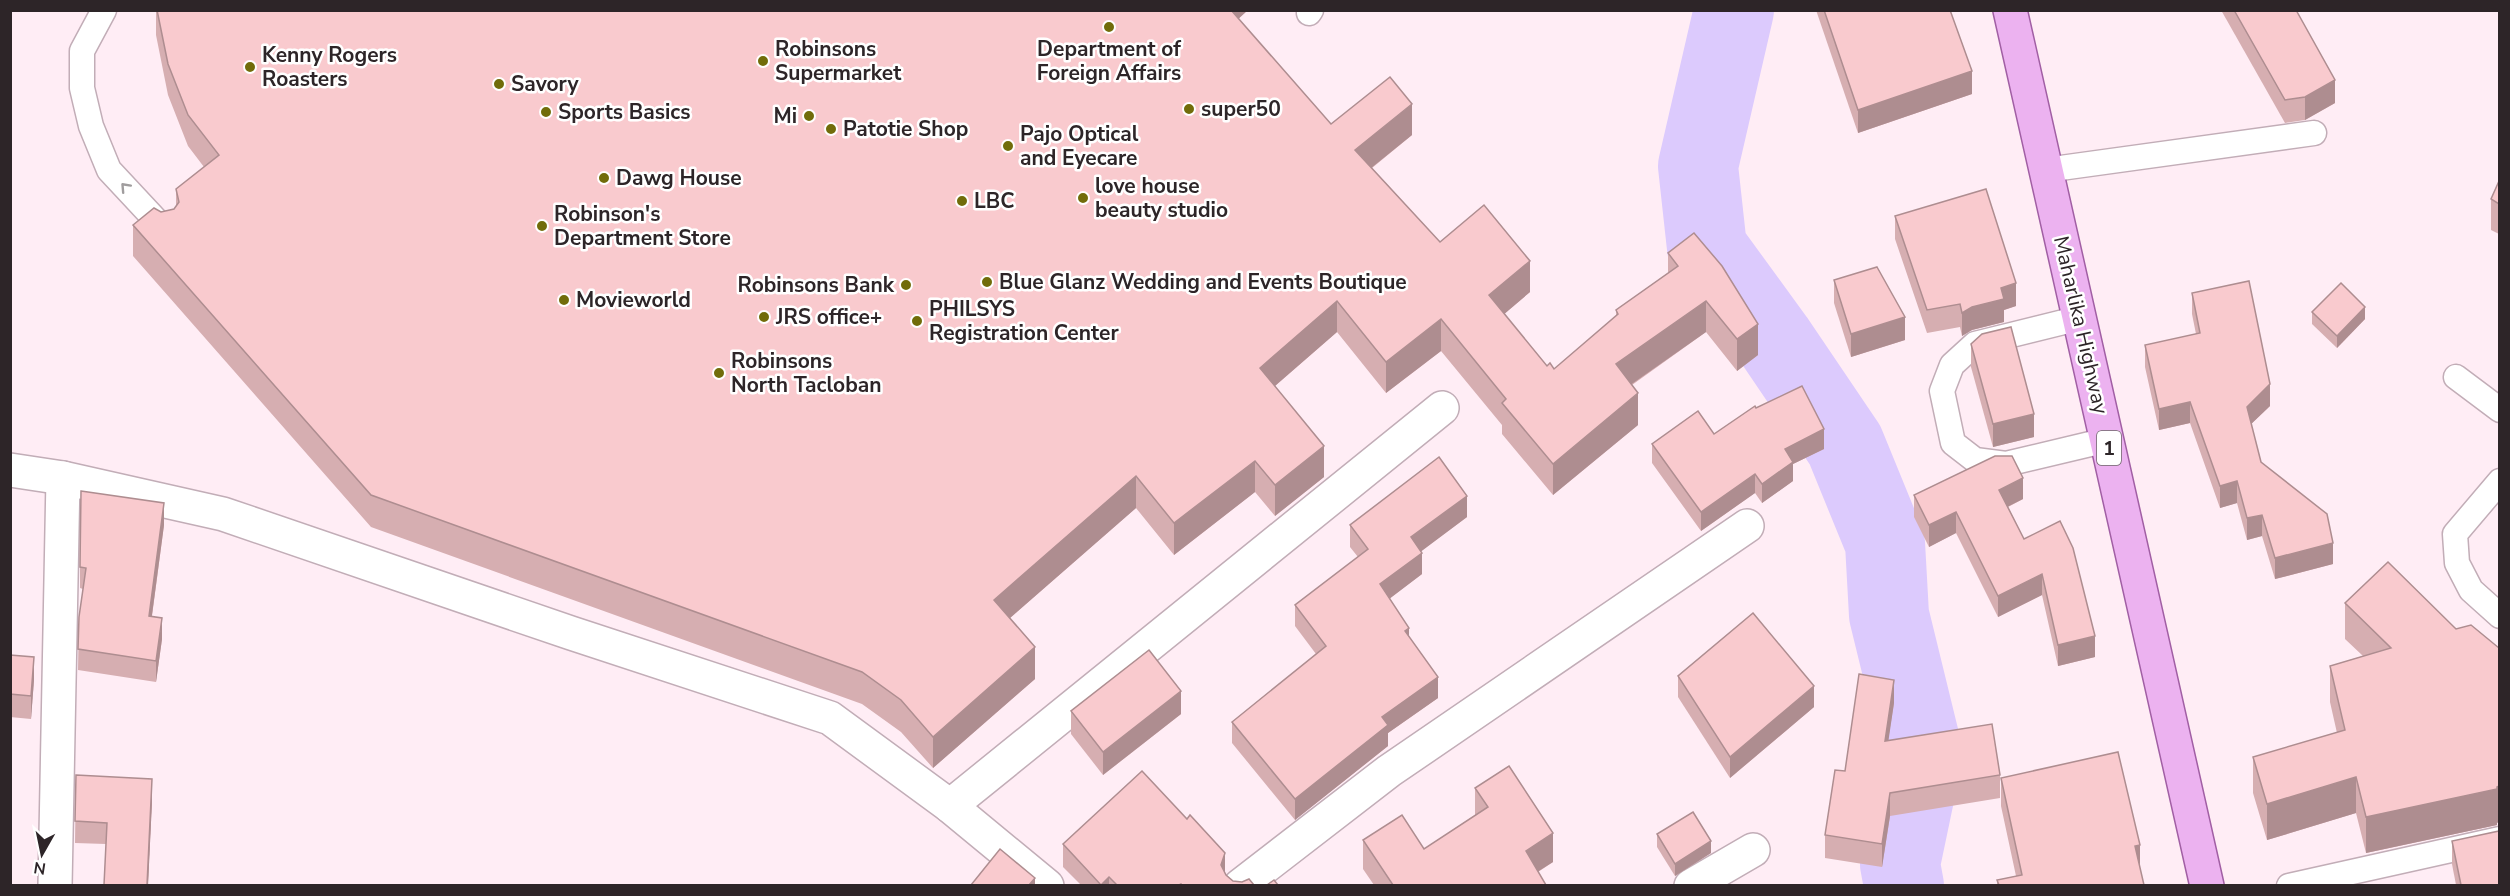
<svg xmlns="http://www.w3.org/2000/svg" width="2510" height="896" font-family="'Nunito Sans',sans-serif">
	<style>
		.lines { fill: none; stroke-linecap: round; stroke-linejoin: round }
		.river { stroke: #dccafd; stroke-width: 80 }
		.service-casing { stroke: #c2adb7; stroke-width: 27 }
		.minor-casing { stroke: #c2adb7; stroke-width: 36 }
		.primary-casing { stroke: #a15fa4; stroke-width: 36 }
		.service { stroke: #fff; stroke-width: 24 }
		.minor { stroke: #fff; stroke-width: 33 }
		.primary { stroke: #ecb2f0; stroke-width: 33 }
		.wall { fill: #d6aeb1 }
		.shaded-wall { fill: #ae8d90 }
		.building { fill: #f9cace; stroke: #ae8d90; stroke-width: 1.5 }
		.oneway { stroke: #a09d9e }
		.poi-dot { fill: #716c0a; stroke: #fff; stroke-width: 2 }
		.labels { text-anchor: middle; stroke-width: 5; stroke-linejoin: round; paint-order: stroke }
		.shield { fill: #fff; stroke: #6c6668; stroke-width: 1.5 }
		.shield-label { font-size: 20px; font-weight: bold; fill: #2d2528 }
		.poi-label { font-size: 21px; font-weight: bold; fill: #2d2528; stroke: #fff; text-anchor: start }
		.street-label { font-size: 21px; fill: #2d2528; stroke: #fff }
	</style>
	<rect width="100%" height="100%" fill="#ffedf5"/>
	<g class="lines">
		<polyline class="river" points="1734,10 1698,166 1707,248 1774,340 1845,445 1885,543 1889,615 1923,754 1900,864 1904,886"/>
		<defs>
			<g id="service">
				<polyline points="104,10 82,51 82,88 91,126 109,170 165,230"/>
				<polyline points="1309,13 1311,10"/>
				<polyline points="2046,170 2314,133"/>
				<polyline points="2080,318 1975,344 1952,365 1942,391 1953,443 1975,460 2006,464 2107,440"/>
				<polyline points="2456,377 2500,410"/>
				<polyline points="2500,481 2455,534 2457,563 2471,590 2500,616"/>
				<polyline points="2289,886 2500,839"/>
			</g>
			<g id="minor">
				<polyline points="10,470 63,478 223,514 571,633 830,718 950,806 1047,886"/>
				<polyline points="950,806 1442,408"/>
				<polyline points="55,886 63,478"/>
				<polyline points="1240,886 1389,771 1747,526"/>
				<polyline points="1691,886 1753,850"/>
			</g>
			<polyline id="primary" points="2010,10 2207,886"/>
		</defs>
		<use href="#service" class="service-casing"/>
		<use href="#minor" class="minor-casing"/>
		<use href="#primary" class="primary-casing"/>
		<use href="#service" class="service"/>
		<use href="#minor" class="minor"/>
		<use href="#primary" class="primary"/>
	</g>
	<g class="wall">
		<polygon points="156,10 1248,10 1238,19 1331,124 1412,135 1372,168 1440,242 1530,292 1504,314 1547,366 1554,369 1616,316 1616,310 1668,273 1668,253 1758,355 1737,371 1706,332 1632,385 1638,425 1553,495 1502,434 1502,425 1441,351 1386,393 1337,332 1275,386 1324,477 1275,516 1255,492 1174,555 1136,508 1010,618 1035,679 933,768 901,732 862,704 371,527 133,256 133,225 161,212 174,209 176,207 176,189 204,167 188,146 168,95 156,35"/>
		<polygon points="1816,10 1950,10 1972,94 1858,133"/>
		<polygon points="2221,10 2296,10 2335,103 2305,120 2285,123"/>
		<polygon points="2499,181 2499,234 2491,230 2491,199"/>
		<polygon points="1895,216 2016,306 2004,310 2004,322 1972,330 1962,336 1960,327 1927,333 1895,239"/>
		<polygon points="1834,280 1905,340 1851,357 1834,303"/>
		<polygon points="2192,293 2270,406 2251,424 2261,462 2333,564 2275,579 2262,536 2247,540 2237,503 2220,508 2190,423 2159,430 2145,367 2145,345 2196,334 2192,314"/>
		<polygon points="2312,312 2365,319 2337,348 2312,324"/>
		<polygon points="1971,344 2034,437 1993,447 1971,367"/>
		<polygon points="1756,408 1824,449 1793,464 1793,481 1762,503 1755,493 1701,531 1652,463 1652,444 1714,434"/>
		<polygon points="1914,495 2023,499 2008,507 2024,539 2095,657 2058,666 2042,595 1998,617 1956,533 1929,547 1914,517"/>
		<polygon points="1467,517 1421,551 1422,574 1390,598 1409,637 1438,698 1388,733 1388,746 1295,820 1232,743 1232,722 1316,654 1295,626 1295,605 1358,557 1350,547 1350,525"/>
		<polygon points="164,525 152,616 162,639 156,682 78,670 79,617 83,589 80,588 80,567"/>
		<polygon points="2388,562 2497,823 2497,825 2366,853 2356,813 2267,840 2253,793 2253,757 2337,733 2330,702 2330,666 2363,656 2345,639 2345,603"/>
		<polygon points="10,655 34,680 31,719 10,717"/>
		<polygon points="1678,676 1814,707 1730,778 1678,697"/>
		<polygon points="1894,703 1888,740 2000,775 2000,798 1890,816 1882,867 1825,858 1825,835 1845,771"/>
		<polygon points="1071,711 1181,714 1103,775 1071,734"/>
		<polygon points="76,775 152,801 148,885 104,885 106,844 75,843"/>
		<polygon points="2001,778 2144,885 1997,885 1997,880 2016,876 2001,806"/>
		<polygon points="1475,788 1553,862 1538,872 1546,885 1374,885 1363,869 1363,840 1424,849 1475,815"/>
		<polygon points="1657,834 1711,853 1675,876 1657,847"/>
		<polygon points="2452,841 2499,885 2456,885 2452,864"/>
		<polygon points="1063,844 1225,873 1226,875 1233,881 1254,885 1081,885 1063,867"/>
	</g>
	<g class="shaded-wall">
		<polygon points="1223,10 1248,10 1223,33"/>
		<polygon points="1972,71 1972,94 1858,133 1858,110"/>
		<polygon points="2335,80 2335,103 2305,120 2305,97"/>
		<polygon points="1412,104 1412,135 1355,181 1355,150"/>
		<polygon points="1530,261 1530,292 1489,327 1489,295"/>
		<polygon points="2016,283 2016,306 2004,310 2004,322 1972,330 1962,336 1962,313 2001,288"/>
		<polygon points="1337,301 1337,332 1260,399 1260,368"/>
		<polygon points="1706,301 1706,332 1616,395 1616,364"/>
		<polygon points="2365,307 2365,319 2337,348 2337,336"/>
		<polygon points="1905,317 1905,340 1851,357 1851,334"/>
		<polygon points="1441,319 1441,351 1386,393 1386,362"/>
		<polygon points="1758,324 1758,355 1737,371 1737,339"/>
		<polygon points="2270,384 2270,406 2247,428 2247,407"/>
		<polygon points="1638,393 1638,425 1553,495 1553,464"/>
		<polygon points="2190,402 2190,423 2159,430 2159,409"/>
		<polygon points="2034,414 2034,437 1993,447 1993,424"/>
		<polygon points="1824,429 1824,449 1793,464 1793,481 1762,503 1762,484 1785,449"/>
		<polygon points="1324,446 1324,477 1275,516 1275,485"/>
		<polygon points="1255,461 1255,492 1174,555 1174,523"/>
		<polygon points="1755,474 1755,493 1701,531 1701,512"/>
		<polygon points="1136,476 1136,508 994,632 994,600"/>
		<polygon points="2023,478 2023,499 1999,511 1999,490"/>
		<polygon points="2237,481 2237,503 2220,508 2220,486"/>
		<polygon points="1467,496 1467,517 1411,559 1411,537"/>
		<polygon points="164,503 164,525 149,637 149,616"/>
		<polygon points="1956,512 1956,533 1929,547 1929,525"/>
		<polygon points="2262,515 2262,536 2247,540 2247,518"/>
		<polygon points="2333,543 2333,564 2275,579 2275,558"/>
		<polygon points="1422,553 1422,574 1380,606 1380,584"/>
		<polygon points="2042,574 2042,595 1998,617 1998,596"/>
		<polygon points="162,618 162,639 156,682 156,661"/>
		<polygon points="1409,628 1409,649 1405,631"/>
		<polygon points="2095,636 2095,657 2058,666 2058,645"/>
		<polygon points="1035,647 1035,679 933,768 933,737"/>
		<polygon points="34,657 34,680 31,719 31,696"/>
		<polygon points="1438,677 1438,698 1388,733 1388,746 1295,820 1295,799 1382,717"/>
		<polygon points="1894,680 1894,703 1885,764 1885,741"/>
		<polygon points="1814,686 1814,707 1730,778 1730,757"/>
		<polygon points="1181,691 1181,714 1103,775 1103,752"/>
		<polygon points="2356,777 2356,813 2267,840 2267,804"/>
		<polygon points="152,779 152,801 148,885 147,885"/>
		<polygon points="2499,786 2499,822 2497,823 2497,825 2366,853 2366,817"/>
		<polygon points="1890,793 1890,816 1882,867 1882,844"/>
		<polygon points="1553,833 1553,862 1526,879 1526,851"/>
		<polygon points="1711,841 1711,853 1675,876 1675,864"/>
		<polygon points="2140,845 2140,872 2135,846"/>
		<polygon points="1225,853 1225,876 1221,865"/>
		<polygon points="1109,877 1109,885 1101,885"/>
		<polygon points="1035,878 1035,885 1029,885"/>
	</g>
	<g class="building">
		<polygon points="157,10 1231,10 1331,124 1390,77 1412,104 1355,150 1440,242 1484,205 1530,261 1489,295 1547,366 1550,363 1554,369 1618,314 1616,310 1678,266 1668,253 1694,233 1722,266 1758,324 1737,339 1706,301 1616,364 1638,393 1553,464 1502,403 1506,399 1441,319 1386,362 1337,301 1260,368 1324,446 1275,485 1255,461 1174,523 1136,476 994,600 1035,647 933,737 901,700 862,672 371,495 133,225 154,208 161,212 174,209 179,202 176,189 219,155 188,115 168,64"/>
		<polygon points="1824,10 1950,10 1972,71 1858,110"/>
		<polygon points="2234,10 2296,10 2335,80 2305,97 2285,100"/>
		<polygon points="2499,181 2499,204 2491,199"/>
		<polygon points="1986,189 2016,283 2001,288 2004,299 1972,307 1962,313 1960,304 1927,310 1895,216"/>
		<polygon points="1877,267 1905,317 1851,334 1834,280"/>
		<polygon points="2249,281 2270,384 2247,407 2261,462 2327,514 2333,543 2275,558 2262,515 2247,518 2237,481 2220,486 2190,402 2159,409 2145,345 2200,333 2192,293"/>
		<polygon points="2341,283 2365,307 2337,336 2312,312"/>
		<polygon points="2011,327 2034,414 1993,424 1971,344 1982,334"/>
		<polygon points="1802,386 1824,429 1785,449 1793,462 1762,484 1755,474 1701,512 1652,444 1698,411 1714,434 1755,406 1756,408"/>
		<polygon points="1995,456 2012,456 2023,478 1999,490 2024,539 2060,521 2073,548 2095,636 2058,645 2042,574 1998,596 1956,512 1929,525 1914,495"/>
		<polygon points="1439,457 1467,496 1411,537 1422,553 1380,584 1409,628 1405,631 1438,677 1382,717 1388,725 1295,799 1232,722 1326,646 1295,605 1368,549 1350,525"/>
		<polygon points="81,491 164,503 149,616 162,618 156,661 78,649 79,617 86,568 80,567"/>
		<polygon points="2388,562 2456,629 2471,625 2499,648 2499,786 2497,787 2497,789 2366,817 2356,777 2267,804 2253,757 2345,730 2330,666 2391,648 2345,603"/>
		<polygon points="1753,613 1814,686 1730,757 1678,676"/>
		<polygon points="1149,650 1181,691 1103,752 1071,711"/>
		<polygon points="10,655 34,657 31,696 10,694"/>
		<polygon points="1859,674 1894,680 1885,741 1992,724 2000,775 1890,793 1882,844 1825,835 1835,770 1845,771"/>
		<polygon points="2118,752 2140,845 2135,846 2144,885 1999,885 1997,880 2022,875 2001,778"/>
		<polygon points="1509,766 1553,833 1526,851 1546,885 1393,885 1363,840 1402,815 1424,849 1488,807 1475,788"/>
		<polygon points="1142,771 1187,819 1190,815 1225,853 1221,865 1226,875 1233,881 1242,882 1249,879 1254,885 1182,885 1181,884 1179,885 1117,885 1109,877 1101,885 1063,844"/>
		<polygon points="76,775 152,779 147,885 104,885 107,823 75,821"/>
		<polygon points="1693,812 1711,841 1675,864 1657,834"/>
		<polygon points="2499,831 2499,885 2461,885 2452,841"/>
		<polygon points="1000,849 1035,878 1029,885 971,885"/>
		<polygon points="1274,880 1278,885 1267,885"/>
	</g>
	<defs><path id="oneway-chevron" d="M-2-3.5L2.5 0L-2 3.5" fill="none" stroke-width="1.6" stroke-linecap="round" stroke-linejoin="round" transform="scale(1.5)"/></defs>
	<use class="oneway" href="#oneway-chevron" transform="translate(125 187) rotate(-133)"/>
	<g class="poi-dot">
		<circle cx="1109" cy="27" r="6"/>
		<circle cx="763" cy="61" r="6"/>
		<circle cx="250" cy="67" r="6"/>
		<circle cx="499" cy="84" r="6"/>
		<circle cx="1189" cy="109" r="6"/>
		<circle cx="546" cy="112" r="6"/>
		<circle cx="809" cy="116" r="6"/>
		<circle cx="831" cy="129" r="6"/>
		<circle cx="1008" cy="146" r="6"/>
		<circle cx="604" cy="178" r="6"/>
		<circle cx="1083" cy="198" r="6"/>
		<circle cx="962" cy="201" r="6"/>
		<circle cx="542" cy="226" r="6"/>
		<circle cx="987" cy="282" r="6"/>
		<circle cx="906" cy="285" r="6"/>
		<circle cx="564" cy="300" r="6"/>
		<circle cx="764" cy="317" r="6"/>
		<circle cx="917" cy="321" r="6"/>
		<circle cx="719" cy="373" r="6"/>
	</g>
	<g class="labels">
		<rect class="shield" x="2097" y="431" width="24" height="34" rx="4.5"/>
		<g class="shield-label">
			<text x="2109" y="455">1</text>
		</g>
		<g class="poi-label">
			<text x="775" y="56">Robinsons<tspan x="775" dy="24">Supermarket</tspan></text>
			<text x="1109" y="56" text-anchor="middle">Department of<tspan x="1109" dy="24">Foreign Affairs</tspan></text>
			<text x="262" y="62">Kenny Rogers<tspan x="262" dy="24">Roasters</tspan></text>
			<text x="511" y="91">Savory</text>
			<text x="1201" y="116">super50</text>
			<text x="558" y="119">Sports Basics</text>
			<text x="797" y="123" text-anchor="end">Mi</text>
			<text x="843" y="136">Patotie Shop</text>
			<text x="1020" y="141">Pajo Optical<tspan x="1020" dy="24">and Eyecare</tspan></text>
			<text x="616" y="185">Dawg House</text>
			<text x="1095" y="193">love house<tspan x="1095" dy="24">beauty studio</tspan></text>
			<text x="974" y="208">LBC</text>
			<text x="554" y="221">Robinson's<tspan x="554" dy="24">Department Store</tspan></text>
			<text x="999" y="289">Blue Glanz Wedding and Events Boutique</text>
			<text x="894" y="292" text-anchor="end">Robinsons Bank</text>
			<text x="576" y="307">Movieworld</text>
			<text x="929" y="316">PHILSYS<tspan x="929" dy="24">Registration Center</tspan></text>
			<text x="776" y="324">JRS office+</text>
			<text x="731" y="368">Robinsons<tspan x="731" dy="24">North Tacloban</tspan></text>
		</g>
		<g class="street-label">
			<text transform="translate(2081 325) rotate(77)" y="7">Maharlika Highway</text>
		</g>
	</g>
	<rect width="2510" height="896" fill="none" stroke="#2d2528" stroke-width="24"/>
	<g transform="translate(42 854) rotate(189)" stroke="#ffffff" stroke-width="4.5" paint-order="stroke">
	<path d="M0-4.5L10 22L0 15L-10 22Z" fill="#2d2528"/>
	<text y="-9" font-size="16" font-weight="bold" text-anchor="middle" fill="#2d2528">N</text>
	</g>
</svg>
